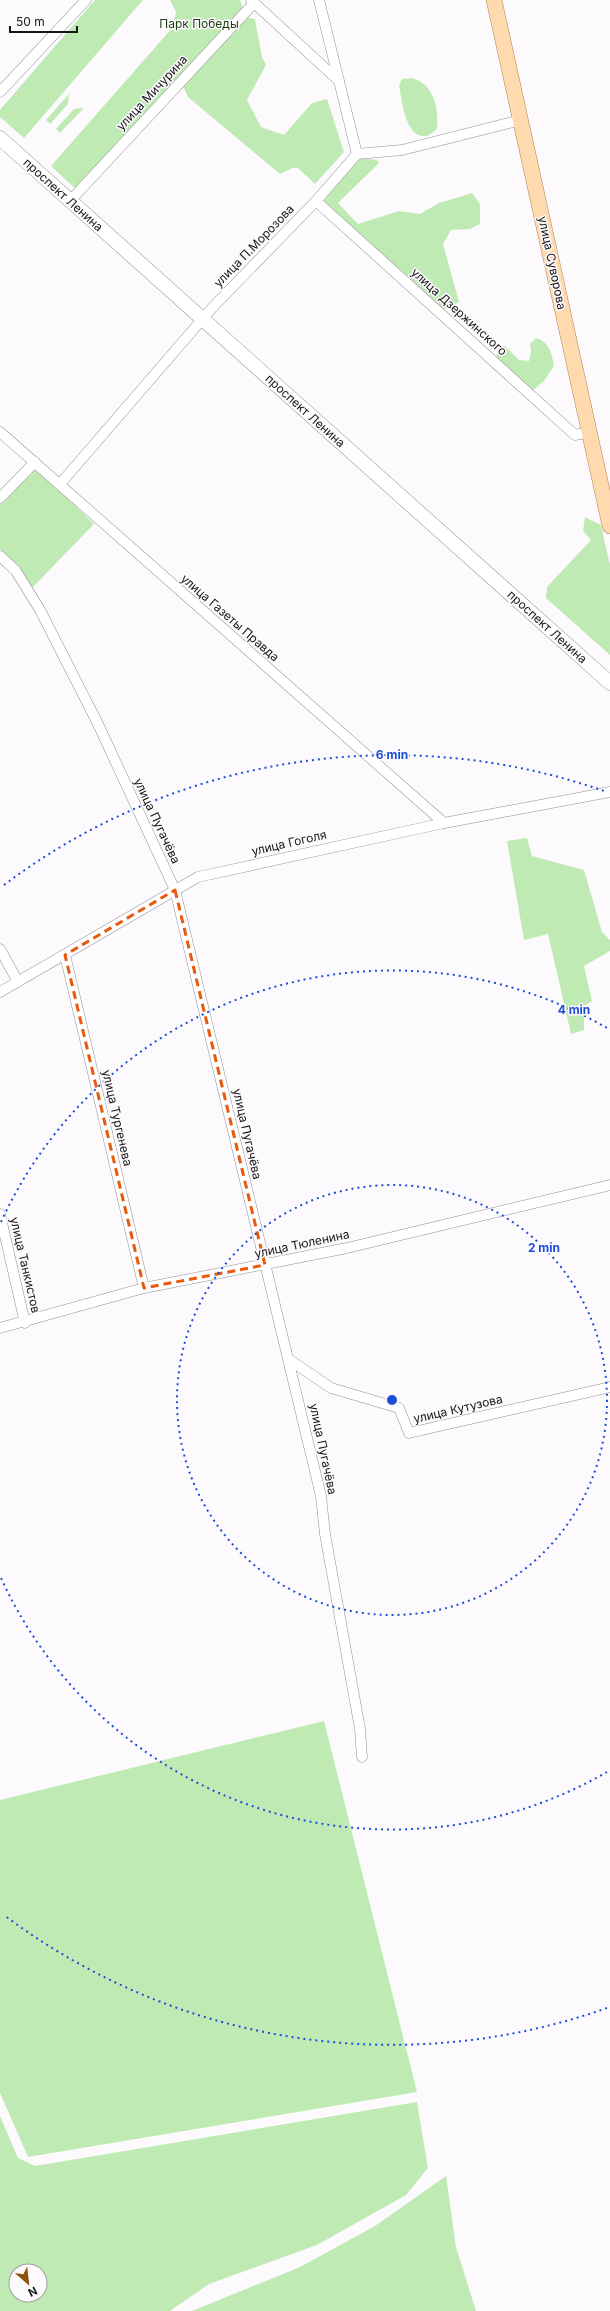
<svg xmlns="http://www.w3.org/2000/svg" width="610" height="2311" font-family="Inter,sans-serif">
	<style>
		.green { fill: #c0eab4; fill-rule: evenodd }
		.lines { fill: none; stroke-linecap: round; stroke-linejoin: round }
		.minor-casing { stroke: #918f92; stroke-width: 11 }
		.secondary-casing { stroke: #918f92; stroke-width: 15 }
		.primary-casing { stroke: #ae8656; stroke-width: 16 }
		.minor { stroke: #fff; stroke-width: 10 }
		.secondary { stroke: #fff; stroke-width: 14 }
		.primary { stroke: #ffdaae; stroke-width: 15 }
		.marked { fill: none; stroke: #e8590c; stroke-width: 3; stroke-dasharray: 8 5; stroke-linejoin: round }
		.ring { fill: none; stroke: #1d4ed8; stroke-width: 2; stroke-dasharray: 2 4 }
		.labels { text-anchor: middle; stroke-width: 3; stroke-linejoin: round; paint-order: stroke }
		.park-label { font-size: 12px; fill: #1b3e0f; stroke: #fdfafe }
		.street-label { font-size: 12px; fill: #171617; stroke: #fdfafe }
		.centre { fill: #1d4ed8; stroke: #fdfafe; stroke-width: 2 }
		.ring-label { font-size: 12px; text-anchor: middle; font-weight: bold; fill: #1d4ed8; stroke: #fdfafe; stroke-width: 3; stroke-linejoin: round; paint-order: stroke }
	</style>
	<rect width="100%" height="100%" fill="#fdfafe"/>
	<g class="green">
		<polygon points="95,0 143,0 24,138 0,117 0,110"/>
		<polygon points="170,0 240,0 243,8 79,192 51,166 173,27 176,12"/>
		<polygon points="243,17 255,19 262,57 266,65 247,100 261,127 284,135 312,103 327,99 344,152 315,184 298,168 293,168 280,174 188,97 183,86"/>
		<path d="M412 78C434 84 439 108 437 129 434 131 430 135 427 136 405 140 402 99 399 86L402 79Z"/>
		<polygon points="69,94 68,104 50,124 46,120"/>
		<polygon points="84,108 60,133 56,129 74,109"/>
		<polygon points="359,158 377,160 379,163 338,203 358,224 399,211 420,214 439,203 472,193 480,204 480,224 470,229 451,230 443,244 459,302 442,311 323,202"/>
		<path d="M536 338C549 341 552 354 554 366L544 381 532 391 496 357 499 348 505 346 519 360 529 361 531 351 530 344Z"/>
		<polygon points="36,468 94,524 32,588 22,571 0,549 0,505"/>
		<polygon points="585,517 601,525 610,565 610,655 546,598 547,587 591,540 583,531"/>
		<polygon points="527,838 532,856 584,870 602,932 610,940 610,951 584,966 592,1001 584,1006 584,1030 571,1034 548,934 524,940 507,841"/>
		<polygon points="324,1721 417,2092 28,2157 0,2093 0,1800"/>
		<path d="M417 2102 428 2168 406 2195 317 2245 209 2284 170 2311H0V2116L18 2158 35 2166ZM16 2271H40V2295H16Z"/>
		<polygon points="446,2176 456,2247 476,2311 192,2311 300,2267 375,2226"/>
	</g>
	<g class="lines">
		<defs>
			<g id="minor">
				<polyline points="251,0 339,81"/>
				<polyline points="319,0 357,154"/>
				<polyline points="0,92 86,0"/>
				<polyline points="70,201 254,3"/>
				<polyline points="316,201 575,435 589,432"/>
				<polyline points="0,432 444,823"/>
				<polyline points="60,484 212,308 316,201 357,154 402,150 521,120"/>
				<polyline points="0,498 35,462"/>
				<polyline points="0,556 16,571 40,610 98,724 175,890 321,1496 325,1534 360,1729 362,1757"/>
				<polyline points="0,949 18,982"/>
				<polyline points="65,955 144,1288"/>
				<polyline points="0,992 198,877 444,823 610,792"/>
				<polyline points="0,1214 25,1323"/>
				<polyline points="0,1328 144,1288 347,1248 610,1185"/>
				<polyline points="290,1360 331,1388 399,1408 409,1433 610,1387"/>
			</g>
			<polyline id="secondary" points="0,138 610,683"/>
			<polyline id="primary" points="494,0 610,526"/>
		</defs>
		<use href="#minor" class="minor-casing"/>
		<use href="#secondary" class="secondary-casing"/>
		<use href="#primary" class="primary-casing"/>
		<use href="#minor" class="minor"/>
		<use href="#secondary" class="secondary"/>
		<use href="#primary" class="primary"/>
	</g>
	<path class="marked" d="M175 890 265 1265 144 1288 65 955Z"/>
	<g class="ring">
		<circle cx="392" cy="1400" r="215"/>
		<path d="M607 1772A430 430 0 0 1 1 1578M1 1222A430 430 0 0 1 607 1028"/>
		<path d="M607 2008A645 645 0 0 1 4 1915M4 885A645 645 0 0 1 607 792"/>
	</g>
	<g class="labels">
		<g class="park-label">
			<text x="199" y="28">Парк Победы</text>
		</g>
		<g class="street-label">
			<text transform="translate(152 93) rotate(-47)" y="4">улица Мичурина</text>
			<text transform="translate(63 195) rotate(42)" y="4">проспект Ленина</text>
			<text transform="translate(254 246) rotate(-46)" y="4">улица П.Морозова</text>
			<text transform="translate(552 263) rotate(78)" y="4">улица Суворова</text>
			<text transform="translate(459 312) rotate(42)" y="4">улица Дзержинского</text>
			<text transform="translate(305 411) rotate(42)" y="4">проспект Ленина</text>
			<text transform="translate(230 618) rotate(41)" y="4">улица Газеты Правда</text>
			<text transform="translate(547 627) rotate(42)" y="4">проспект Ленина</text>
			<text transform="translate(157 821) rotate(65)" y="4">улица Пугачёва</text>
			<text transform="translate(289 843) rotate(-13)" y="4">улица Гоголя</text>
			<text transform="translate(117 1118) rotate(77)" y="4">улица Тургенева</text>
			<text transform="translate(247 1134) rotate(77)" y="4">улица Пугачёва</text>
			<text transform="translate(302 1244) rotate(-12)" y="4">улица Тюленина</text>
			<text transform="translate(25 1265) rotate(77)" y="4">улица Танкистов</text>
			<text transform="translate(458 1409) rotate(-13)" y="4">улица Кутузова</text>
			<text transform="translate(323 1449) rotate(78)" y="4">улица Пугачёва</text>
		</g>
	</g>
	<circle cx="392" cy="1400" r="6" class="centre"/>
	<g class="ring-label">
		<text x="392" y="759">6 min</text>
		<text x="574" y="1014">4 min</text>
		<text x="544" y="1252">2 min</text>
	</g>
	<g transform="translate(28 2283) rotate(152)"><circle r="19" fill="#fdfafe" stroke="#a19fa2"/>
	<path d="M0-3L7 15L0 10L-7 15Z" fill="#8c520d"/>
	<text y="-6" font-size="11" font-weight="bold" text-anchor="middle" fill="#171617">N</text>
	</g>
	<path d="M10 26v6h67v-6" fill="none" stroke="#171617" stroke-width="2"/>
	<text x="16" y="26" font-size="12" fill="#171617" stroke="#fdfafe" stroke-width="3" paint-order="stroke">50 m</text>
</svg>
